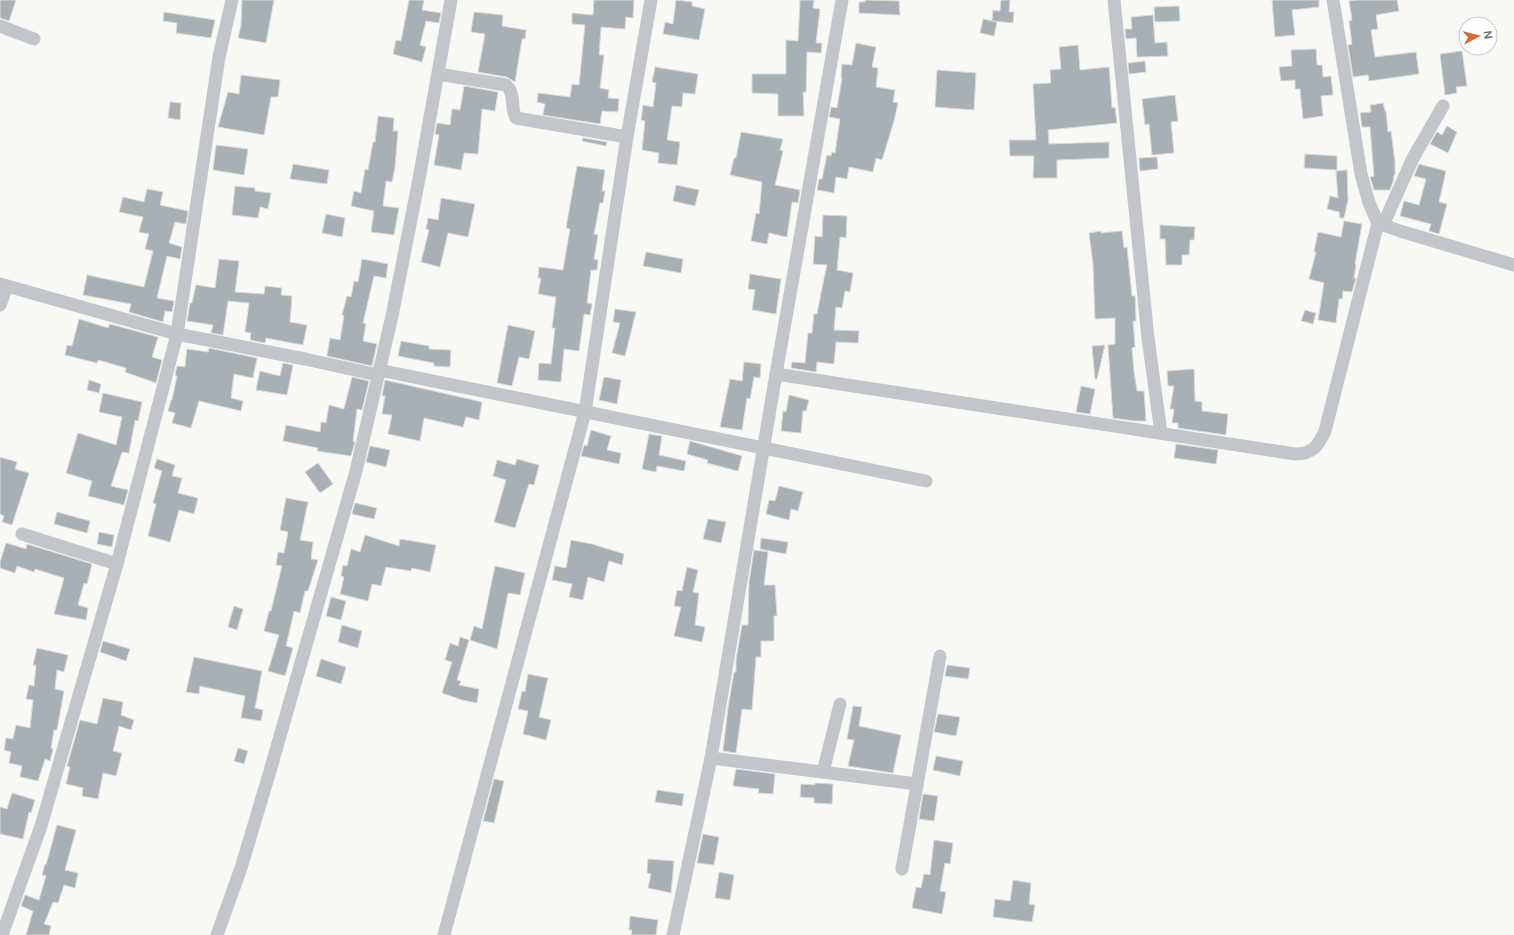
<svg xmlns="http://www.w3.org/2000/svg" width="1514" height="935" font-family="'Public Sans',sans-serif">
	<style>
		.building { fill: #a8b0b6; stroke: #dadad8 }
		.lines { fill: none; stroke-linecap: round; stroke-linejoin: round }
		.street { stroke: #c2c5c9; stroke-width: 13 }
	</style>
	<rect width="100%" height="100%" fill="#f8f8f5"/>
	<g class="building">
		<polygon points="0,0 16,0 9,21 0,18"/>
		<polygon points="242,0 274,0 266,43 238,38 241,25"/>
		<polygon points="409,0 424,0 422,10 441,13 439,23 426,21 420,45 426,47 422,62 393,54 396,40 401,41"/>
		<polygon points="594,0 634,0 633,18 626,17 625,29 601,27 599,55 604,55 600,88 609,90 608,98 619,99 618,112 602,111 600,124 543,115 545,104 537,102 538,93 570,97 572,84 579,85 585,25 572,24 572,13 593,15"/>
		<polygon points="676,0 692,2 692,6 705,9 699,40 663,34 665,22 673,24"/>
		<polygon points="800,0 814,0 813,8 820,9 816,43 822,43 821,53 807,52 806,92 803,92 804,116 778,116 778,94 752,93 752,74 786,74 786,40 798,41"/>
		<polygon points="865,0 899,1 900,15 859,13 859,2 865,2"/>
		<polygon points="1001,0 1010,0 1009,12 1014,12 1013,23 992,21 993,10 1000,11"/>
		<polygon points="1272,0 1319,0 1319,7 1292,10 1295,35 1275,37"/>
		<polygon points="1357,0 1397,0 1399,11 1376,15 1378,29 1371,30 1375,57 1416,52 1419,74 1369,81 1368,75 1353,77 1348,45 1352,44 1349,21 1352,20 1349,1"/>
		<polygon points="1179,6 1180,21 1155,22 1154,7"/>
		<polygon points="164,12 215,20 211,38 176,33 177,23 163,21"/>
		<polygon points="474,12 503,15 502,26 526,30 525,39 522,39 515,82 507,77 478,72 485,34 471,32"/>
		<polygon points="1153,15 1155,43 1167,42 1168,56 1137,57 1136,38 1126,39 1125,29 1132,29 1131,17"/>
		<polygon points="983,19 997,22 994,36 980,33"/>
		<polygon points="856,43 876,47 872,67 878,68 876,87 895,90 893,102 898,103 894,121 882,160 876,158 873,172 849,167 847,179 836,177 834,193 817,190 819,179 822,179 827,155 831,156 832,152 835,153 840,119 829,117 831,107 837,108 842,78 841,78 842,64 852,65"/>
		<polygon points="1078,45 1080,70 1109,67 1112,108 1115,107 1117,123 1048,130 1049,144 1109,142 1109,158 1057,160 1057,178 1033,178 1034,156 1010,156 1009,140 1036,140 1033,84 1051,83 1050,70 1061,69 1059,47"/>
		<polygon points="1316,49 1317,65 1322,65 1323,77 1331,76 1333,95 1321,96 1323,116 1303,119 1300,89 1295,89 1295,80 1281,81 1279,67 1292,66 1291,50"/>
		<polygon points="1462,51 1467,86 1456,87 1457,93 1445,95 1440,54"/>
		<polygon points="1145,61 1146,72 1129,74 1128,63"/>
		<polygon points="655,67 698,74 695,94 683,93 682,107 672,106 667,140 680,142 677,165 658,163 659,153 642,150 645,121 641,120 643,105 653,107 656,83 652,82"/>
		<polygon points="937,70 976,73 974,110 935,107"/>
		<polygon points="241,75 280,80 278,97 271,97 264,135 218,127 228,92 239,94"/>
		<polygon points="464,86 498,92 495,111 482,109 478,154 464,153 461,170 434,165 439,135 435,134 437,123 450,125 452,109 460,110"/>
		<polygon points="1175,95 1178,121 1171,122 1174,153 1152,155 1149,124 1145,125 1142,99"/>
		<polygon points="170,102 181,103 180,120 168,118"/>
		<polygon points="1383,103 1385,111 1386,111 1388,132 1391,131 1395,162 1395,175 1394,175 1393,182 1390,190 1374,190 1370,177 1374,176 1370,127 1362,127 1360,113 1371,112 1370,105"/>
		<polygon points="378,116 394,118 393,131 398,131 395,167 392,182 386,181 383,206 399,208 394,235 371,232 374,211 351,206 354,191 361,193 365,169 368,170 373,142 375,142"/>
		<polygon points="1447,126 1457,132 1448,153 1430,144 1437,132 1442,135"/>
		<polygon points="741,132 783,139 780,150 783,151 775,185 800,190 798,203 792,202 787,237 769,233 767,244 751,241 756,213 759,214 762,182 730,175 734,158 736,158"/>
		<polygon points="583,138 607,142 606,146 582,141"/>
		<polygon points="216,145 248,149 244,175 213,170"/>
		<polygon points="1305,154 1337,156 1337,170 1304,168"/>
		<polygon points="1157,157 1158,169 1140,171 1139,158"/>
		<polygon points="293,164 329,170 327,184 290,179"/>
		<polygon points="1419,164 1446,171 1439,202 1447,204 1439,234 1429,231 1431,224 1400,216 1404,201 1419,205 1426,179 1414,176"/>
		<polygon points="577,166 605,170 602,191 605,191 603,203 600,203 594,234 598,235 594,259 598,260 597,270 591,270 587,303 592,304 590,315 584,314 579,351 564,349 561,382 538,380 539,363 551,364 555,328 552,328 556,297 538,294 541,278 538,278 539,267 563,270 570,229 566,228"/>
		<polygon points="1347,170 1348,200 1344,218 1340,218 1339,212 1327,209 1330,196 1338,198 1336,171"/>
		<polygon points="676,185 699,190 695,206 673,201"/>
		<polygon points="235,186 255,188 255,191 271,193 268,209 260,207 258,218 232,215"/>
		<polygon points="147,189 163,192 160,205 188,211 186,224 175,222 169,243 182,247 180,259 167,256 157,298 174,301 172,312 165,311 163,322 129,312 131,304 83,295 87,275 144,287 153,251 145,249 149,234 139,232 143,217 119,212 123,197 144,202"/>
		<polygon points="441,198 475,204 468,237 448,233 440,267 421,262 429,230 426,229 428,218 438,220"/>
		<polygon points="326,214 345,218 342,237 322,233"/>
		<polygon points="823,215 847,216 846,238 840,237 837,270 853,273 850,292 845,291 842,308 836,307 834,330 859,331 858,343 836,342 834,364 817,362 816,372 791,368 792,362 805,363 808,333 812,333 814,314 817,314 822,288 827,265 813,264 815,236 822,237"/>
		<polygon points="1344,221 1362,224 1355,264 1356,264 1354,278 1356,278 1352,292 1343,291 1342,299 1339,299 1336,323 1318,320 1324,283 1309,279 1316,252 1314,252 1318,232 1341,237"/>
		<polygon points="1160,225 1195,227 1194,240 1190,240 1189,255 1182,255 1182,265 1166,265 1165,239 1160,239"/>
		<polygon points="1101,231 1101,233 1122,231 1124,248 1127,247 1132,296 1135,296 1136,321 1133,321 1135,347 1132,348 1134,372 1137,391 1144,391 1146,421 1135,421 1113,418 1108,345 1115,344 1115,318 1095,319 1093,264 1089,233"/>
		<polygon points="646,252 683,259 681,273 643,266"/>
		<polygon points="219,259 239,261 235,292 264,294 265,286 282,288 281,295 292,296 290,322 307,325 303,345 266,338 265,343 250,340 251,333 245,332 249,303 228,301 223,335 211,333 213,325 187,321 190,303 192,303 196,285 215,288"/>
		<polygon points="362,259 388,264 386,278 374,276 363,323 366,324 363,341 377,344 372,366 327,356 330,338 340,340 344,316 342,315 347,296 351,297 354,281 358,282"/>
		<polygon points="750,274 781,279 776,314 752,310 755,290 748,289"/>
		<polygon points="615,309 636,312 625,356 612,353 620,323 613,322"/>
		<polygon points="1305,310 1316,313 1313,324 1301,321"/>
		<polygon points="79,319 108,328 110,324 158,337 152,357 162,360 156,383 125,372 126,368 98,360 97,363 65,355 67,345 72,346"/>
		<polygon points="508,325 535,331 529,359 519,357 512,386 497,383"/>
		<polygon points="401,341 429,346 429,349 451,350 450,367 434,366 434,363 398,356"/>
		<polygon points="1105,345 1097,379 1095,379 1092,346"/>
		<polygon points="209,348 257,358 253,378 234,374 231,398 243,401 241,411 199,401 191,428 172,423 175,413 168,411 171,400 172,400 177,376 175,375 177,366 185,367 187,349 208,352"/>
		<polygon points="744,362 761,364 760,378 754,377 750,399 747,398 742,430 720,427 730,379 742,381"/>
		<polygon points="283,363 293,365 287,395 256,390 260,371 280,376"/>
		<polygon points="1194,369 1195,401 1202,402 1202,411 1228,414 1226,435 1178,428 1178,423 1172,423 1174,409 1170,409 1174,386 1168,386 1167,371"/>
		<polygon points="352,377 369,381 362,410 357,409 353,441 355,442 351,456 317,451 318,448 283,441 286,425 320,432 321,422 326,423 329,405 344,409"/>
		<polygon points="604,377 621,380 617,404 599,400"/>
		<polygon points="89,380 101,384 99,393 87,390"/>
		<polygon points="385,380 482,402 479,420 466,417 463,427 424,418 420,441 388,434 392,415 382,414 385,396 382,396"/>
		<polygon points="1081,386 1095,389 1090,414 1076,412"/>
		<polygon points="103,393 142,402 138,421 135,420 129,453 122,452 111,486 128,490 124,505 88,496 92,481 66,473 78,433 116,445 122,417 99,412"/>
		<polygon points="789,395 809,400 806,411 803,411 801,433 781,431 783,411 786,412"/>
		<polygon points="591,430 611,436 607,450 621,453 619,464 581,456 584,445 587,446"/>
		<polygon points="649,434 662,436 659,455 686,461 684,471 657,466 656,472 642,469"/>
		<polygon points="690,441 742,456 738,471 707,463 708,460 687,454"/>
		<polygon points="1176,444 1218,450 1216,464 1174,458"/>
		<polygon points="370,446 390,450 386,467 366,462"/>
		<polygon points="0,457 17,462 15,469 29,473 12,525 2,522 4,516 0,514"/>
		<polygon points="157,459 175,465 172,476 182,478 178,493 198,498 194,514 179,510 170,542 148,536 156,504 153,503 162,471 154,468"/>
		<polygon points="517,459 539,465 534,485 529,484 515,528 494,522 506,480 493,476 497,460 515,465"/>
		<polygon points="318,463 333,484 320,493 305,472"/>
		<polygon points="779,486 803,492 798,511 791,509 789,520 766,514 769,500 775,501"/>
		<polygon points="286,498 308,502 300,540 313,542 311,559 318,560 308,591 305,591 300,613 294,611 286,646 293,648 285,676 268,671 279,635 264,631 269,611 271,611 282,566 276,565 278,552 284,553 288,532 280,530"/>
		<polygon points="355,503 377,508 374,519 352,514"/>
		<polygon points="57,512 90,521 87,533 54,524"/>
		<polygon points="708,519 726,522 721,543 703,539"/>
		<polygon points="99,532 114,535 112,547 97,544"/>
		<polygon points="365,535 399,546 400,539 436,545 430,572 412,568 411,571 386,567 381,586 372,584 368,601 340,594 344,577 341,576 343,565 347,566 351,549 360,552"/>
		<polygon points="761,538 788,542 786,554 760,549"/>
		<polygon points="571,540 592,544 624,554 622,565 609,561 604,582 588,577 583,600 569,597 572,584 552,580 555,566 566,568"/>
		<polygon points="6,543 26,549 27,544 92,564 87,584 84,583 78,605 88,608 86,620 54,614 64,578 35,569 34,572 17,566 15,573 0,568 0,562"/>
		<polygon points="754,550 768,552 764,585 775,585 777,616 774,616 774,641 761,641 761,657 756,657 752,710 742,709 736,753 723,751 728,708 734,672 736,672 736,660 742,625 748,625 749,582"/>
		<polygon points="495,566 525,573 520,595 508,593 497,649 470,640 474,626 482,629"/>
		<polygon points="687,567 698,570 693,592 699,593 695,625 705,627 702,642 674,636 681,607 674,606 677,590 682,591"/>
		<polygon points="331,597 346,601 341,620 326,616"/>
		<polygon points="234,606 243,609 237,630 228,627"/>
		<polygon points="342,625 362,631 358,648 338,642"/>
		<polygon points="460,637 469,640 457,680 461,681 459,685 479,689 477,703 462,700 442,693 452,662 445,660 450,643 458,646"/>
		<polygon points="103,641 130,649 126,661 100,652"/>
		<polygon points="37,648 68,655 64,672 57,670 55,689 64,691 57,730 54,730 51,748 53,749 50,761 45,759 38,781 20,777 22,766 9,763 11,752 4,750 6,738 13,739 16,725 30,728 33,700 26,699 29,685 34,686 36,665 33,665"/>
		<polygon points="194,657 262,671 255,708 263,710 261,721 241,718 245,696 200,686 199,694 186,692"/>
		<polygon points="321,659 346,667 341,684 316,676"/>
		<polygon points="947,665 970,668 968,679 945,676"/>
		<polygon points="528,674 548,678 539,717 551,720 546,740 523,734 528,711 518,709 522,691 525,692"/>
		<polygon points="103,698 123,702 121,715 134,720 131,730 119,726 113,751 122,753 116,776 103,773 98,799 82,796 83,788 66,784 70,767 67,766 80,720 97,724"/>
		<polygon points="853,706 862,707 859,726 901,735 893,773 848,766 854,740 847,739"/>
		<polygon points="938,714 960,717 956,736 934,732"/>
		<polygon points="238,748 248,751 244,764 234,761"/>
		<polygon points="936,756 963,761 960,776 933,770"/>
		<polygon points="736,769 775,774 773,794 758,793 759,789 733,786"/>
		<polygon points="494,779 504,781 494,823 483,821"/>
		<polygon points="815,783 833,784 832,804 814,803 814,798 800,797 801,784 815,785"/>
		<polygon points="657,790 684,794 682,806 655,802"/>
		<polygon points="12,793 35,800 31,813 29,812 23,839 0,834 0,807 7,809"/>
		<polygon points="923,794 938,796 934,821 919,819"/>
		<polygon points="57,825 76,830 65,870 78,873 75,888 64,885 58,903 53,902 44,924 51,926 49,935 26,935 33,911 21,906 25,895 39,900 46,876 42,875 45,864 46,865"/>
		<polygon points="703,834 719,837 714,865 697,863"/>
		<polygon points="934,840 953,843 950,864 945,863 940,891 946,892 942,914 912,908 916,887 921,888 924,874 930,875"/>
		<polygon points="648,859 674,861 671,893 648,888 651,874 647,873"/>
		<polygon points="719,872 734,875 730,900 715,898"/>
		<polygon points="1013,880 1031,883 1029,904 1035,905 1032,922 993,917 995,899 1010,901"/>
		<polygon points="630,916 658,920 656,935 631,935 632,930 629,930"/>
	</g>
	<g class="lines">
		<g class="street">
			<polyline points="1114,0 1148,338 1161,433"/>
			<polyline points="1333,0 1361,174 1369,203 1378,223 1400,231 1514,265"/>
			<polyline points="0,26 34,39"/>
			<path d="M438 74 506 85C516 94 510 108 516 118L627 137"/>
			<polyline points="1383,225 1413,158 1443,106"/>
			<polyline points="0,284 177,334 305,359 378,375"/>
			<polyline points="0,305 7,286"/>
			<polyline points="379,370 926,481"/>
			<path d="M776 374 1295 454C1313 454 1318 446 1325 431L1378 223"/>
			<polyline points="22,534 117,564"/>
			<polyline points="711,758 917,784"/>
			<polyline points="823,772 840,704"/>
			<polyline points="902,869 940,656"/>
			<polyline points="2,935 41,826 117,564 177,334 219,57 232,0"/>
			<polyline points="217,935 241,868 270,771 356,471 392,316 419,179 451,0"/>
			<polyline points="444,935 585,412 627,137 651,0"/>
			<polyline points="673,935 711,758 776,374 842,0"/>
		</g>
	</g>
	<g transform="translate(1478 36) rotate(83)"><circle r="19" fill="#ffffff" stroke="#c3c8ce"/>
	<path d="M0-3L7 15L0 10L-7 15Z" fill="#dc6a32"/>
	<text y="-6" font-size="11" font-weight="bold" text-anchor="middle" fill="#687685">N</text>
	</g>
</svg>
